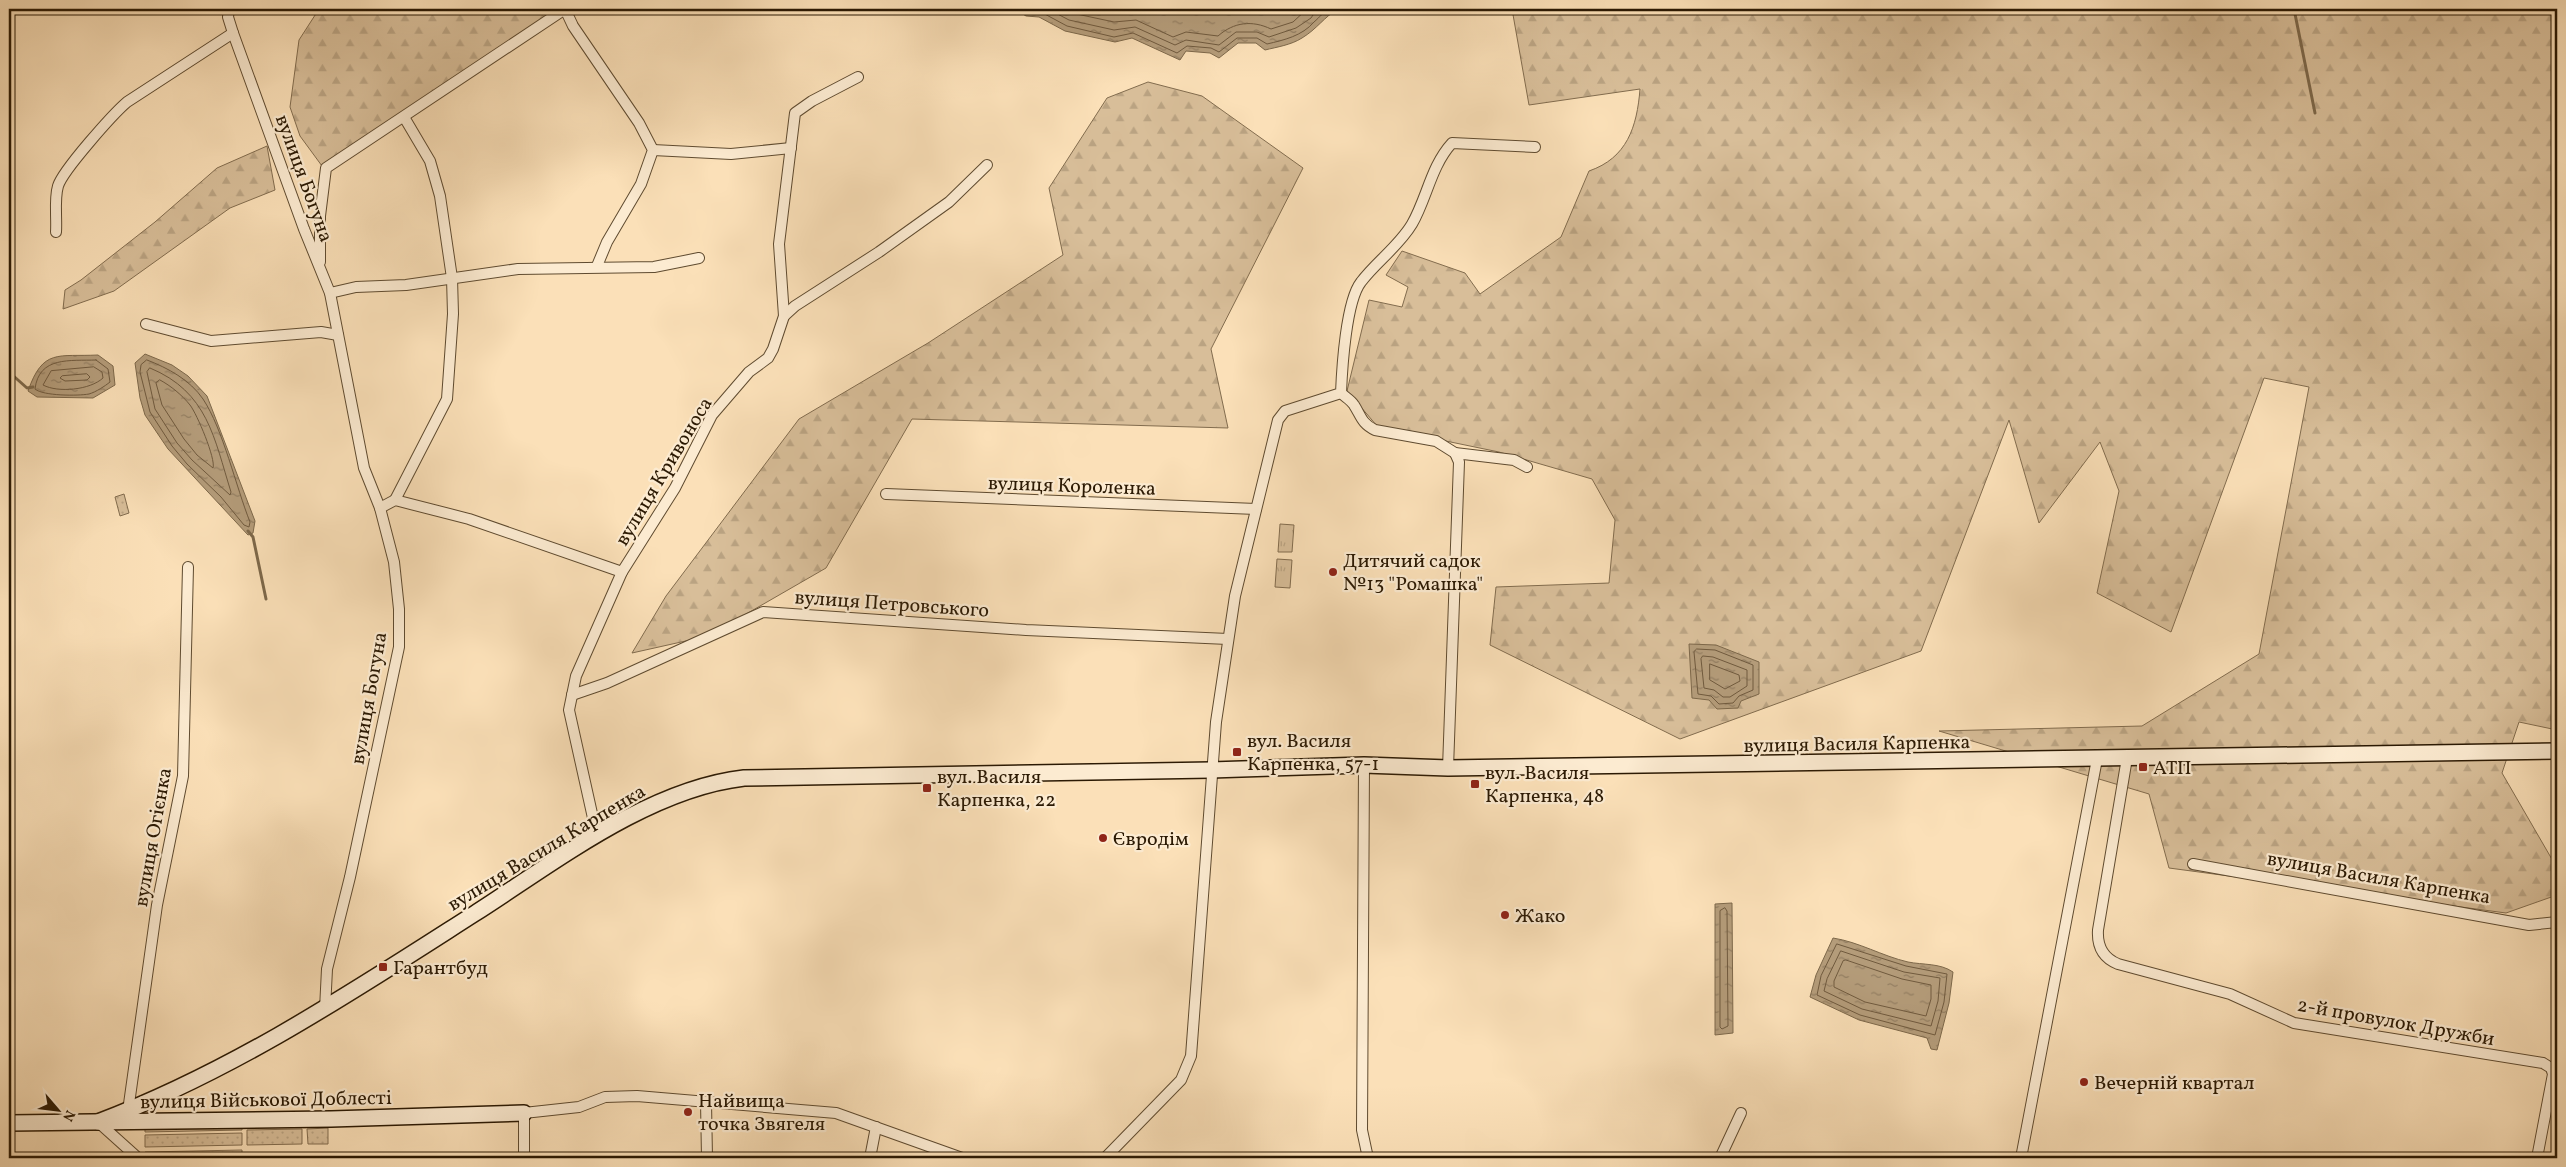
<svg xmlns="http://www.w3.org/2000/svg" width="2566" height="1167" font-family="Vollkorn,serif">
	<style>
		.grass { fill: url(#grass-dots); stroke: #826c4e }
		.forest { fill: url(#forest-firs); stroke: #826c4e }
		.park { fill: url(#park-tufts); stroke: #826c4e }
		.water { fill: url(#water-ripples); stroke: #7d684a }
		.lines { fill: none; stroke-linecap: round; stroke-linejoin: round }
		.shore { stroke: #705a3e; stroke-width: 1 }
		.stream { stroke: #7d684a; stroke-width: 3 }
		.street-casing { stroke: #5f4b30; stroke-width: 12 }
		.secondary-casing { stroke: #2b1903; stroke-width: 18 }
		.street { stroke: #fcebd1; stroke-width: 10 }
		.secondary { stroke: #fcebd1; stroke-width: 15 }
		.poi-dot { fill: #8f2418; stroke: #fcebd1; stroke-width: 2 }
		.labels { text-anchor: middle; stroke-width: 4.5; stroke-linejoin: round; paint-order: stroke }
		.street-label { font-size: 20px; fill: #2b1903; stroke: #fcebd1 }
		.poi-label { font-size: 20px; fill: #2b1903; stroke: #fcebd1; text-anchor: start }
	</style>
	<defs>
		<pattern id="grass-dots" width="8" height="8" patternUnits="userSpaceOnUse" patternTransform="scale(1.25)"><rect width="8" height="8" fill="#d8be99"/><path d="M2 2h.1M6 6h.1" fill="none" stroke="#baa382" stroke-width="1.8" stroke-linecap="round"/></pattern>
		<pattern id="forest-firs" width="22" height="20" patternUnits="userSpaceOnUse" patternTransform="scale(1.25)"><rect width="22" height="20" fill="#d8be99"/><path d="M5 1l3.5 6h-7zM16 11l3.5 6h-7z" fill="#baa382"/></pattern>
		<pattern id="park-tufts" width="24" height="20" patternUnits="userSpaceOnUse" patternTransform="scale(1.25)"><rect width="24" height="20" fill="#d8be99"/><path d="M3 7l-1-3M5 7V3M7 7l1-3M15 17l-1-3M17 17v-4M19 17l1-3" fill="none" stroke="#baa382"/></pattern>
		<pattern id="water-ripples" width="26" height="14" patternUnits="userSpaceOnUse" patternTransform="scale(1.25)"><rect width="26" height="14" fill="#b49c7a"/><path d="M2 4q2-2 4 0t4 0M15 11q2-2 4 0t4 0" fill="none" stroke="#937e62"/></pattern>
	</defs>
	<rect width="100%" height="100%" fill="#fbe0b8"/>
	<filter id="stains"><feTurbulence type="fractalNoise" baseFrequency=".004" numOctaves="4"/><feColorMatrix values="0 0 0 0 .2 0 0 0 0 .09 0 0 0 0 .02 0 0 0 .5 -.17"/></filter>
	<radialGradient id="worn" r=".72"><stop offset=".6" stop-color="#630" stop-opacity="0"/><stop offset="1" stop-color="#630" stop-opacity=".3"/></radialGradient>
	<g class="grass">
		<polygon points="124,494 129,513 120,516 115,497"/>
		<polygon points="242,1126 242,1130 145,1132 145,1128"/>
		<polygon points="328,1128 328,1144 308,1144 307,1129"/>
		<polygon points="302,1129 302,1144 247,1145 247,1130"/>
		<polygon points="242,1133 242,1145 145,1147 145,1135"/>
		<polygon points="242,1150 242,1158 236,1158 236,1156 145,1158 145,1152"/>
	</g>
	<g class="forest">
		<polygon points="319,9 565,9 322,166 300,136 290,107 299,40"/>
		<path d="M1512 9H2557V730L2519 722 2502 773 2557 868V895L2506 913 2169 868 2149 794 1939 731 2142 726 2259 654 2309 387 2264 378 2171 632 2097 593 2119 491 2100 442 2039 523 2009 420 1921 651 1680 739 1490 645 1496 587 1609 583 1615 520 1592 479 1499 452 1378 427 1347 391 1369 300 1402 307 1408 287 1386 275 1402 251 1465 273 1480 294 1561 237 1589 171C1627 158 1637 127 1640 89L1529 105Z"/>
		<polygon points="1148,82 1202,96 1303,168 1211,349 1228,428 912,419 826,568 708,636 632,653 666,596 799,419 928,343 1063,255 1049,188 1107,98"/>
		<polygon points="267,146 275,190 230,208 114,291 63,309 65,290 81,280 155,222 217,168"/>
	</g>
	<g class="park">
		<polygon points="1280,524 1294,525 1292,552 1278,552"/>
		<polygon points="1277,559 1292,560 1290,588 1275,587"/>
	</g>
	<g class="water">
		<path d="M1015 9H1338C1324 17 1317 29 1302 38 1291 45 1277 47 1265 50L1256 43H1238L1219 58 1210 53 1186 51 1180 60 1132 38 1115 42 1065 31 1039 17 1026 16Z"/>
		<polygon points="145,354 172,365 188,376 207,396 255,521 253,533 248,535 168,449 145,415 140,398 135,363"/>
		<path d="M98 355 113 366 115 385 93 398 37 397 28 391C43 348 58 357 98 355Z"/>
		<polygon points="1689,644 1716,645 1759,662 1759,694 1741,701 1738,708 1717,709 1709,700 1692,698"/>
		<polygon points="1732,903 1733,1033 1715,1035 1715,904"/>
		<path d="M1833 938C1859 942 1882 956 1908 962 1923 965 1940 963 1953 972L1949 1003 1937 1050 1931 1049 1927 1038 1859 1020 1810 997 1816 975Z"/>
	</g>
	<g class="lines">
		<g class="shore">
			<path d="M1024 9 1041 12 1067 26 1114 37 1133 33 1177 53 1187 46 1211 48 1219 52 1237 38H1257L1267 44C1284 40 1302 36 1314 22 1320 17 1322 13 1329 9"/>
			<polyline points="1048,9 1069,20 1114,30 1135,27 1175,45 1186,40 1219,45 1236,32 1257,32 1269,37 1296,28 1311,18 1317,9"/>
			<path d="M1064 9 1072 13 1114 22 1136 20 1173 37 1186 32 1218 36C1234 22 1252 20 1271 29L1293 22 1307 9"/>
			<path d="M96 360 108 369 110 382C105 386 96 392 89 394 78 396 43 396 35 389 39 356 70 361 96 360Z"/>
			<path d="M147 360C168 368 190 380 203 399 223 429 236 487 250 522L249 527 244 525 221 497 187 464 172 446 150 412 140 372 141 365Z"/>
			<path d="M94 367 102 372 103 378C90 390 58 393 43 385L51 371Z"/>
			<path d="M150 368C208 392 214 438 231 492L230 495 192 460 177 443 155 409 147 372Z"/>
			<polygon points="87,374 90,377 87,380 65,381 60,378 62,376"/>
			<path d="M160 380C171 386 182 395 190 405 197 414 216 459 213 468L197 455 184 439 162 405 156 383Z"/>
			<polygon points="1697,649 1715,650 1753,665 1753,690 1739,696 1733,703 1719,704 1711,696 1698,694 1694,652"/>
			<polygon points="1703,656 1713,657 1747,670 1747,686 1730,697 1723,697 1714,690 1704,688 1701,659"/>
			<polygon points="1710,664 1739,675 1740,681 1725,689 1710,680"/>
			<polygon points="1725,908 1727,911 1728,1026 1722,1029 1720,1027 1720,911"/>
			<polygon points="1837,944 1906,966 1947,974 1944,1002 1935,1035 1860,1015 1817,995 1821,976"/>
			<polygon points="1841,951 1904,972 1940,978 1938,1001 1931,1026 1862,1009 1824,991 1827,979"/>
			<polygon points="1846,960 1902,979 1931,985 1931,999 1926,1016 1865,1002 1834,987 1834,981 1843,961"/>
		</g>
		<g class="stream">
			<polyline points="2294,9 2315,113"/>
			<polyline points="9,372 27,388 33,387"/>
			<polyline points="248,531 253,537 266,599"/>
		</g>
		<defs>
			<g id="street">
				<polyline points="229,9 228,17 233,33 304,229 330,293 364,468 380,508 394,562 399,609 399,647 350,877 327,969 325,1009"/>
				<polyline points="565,9 573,26 639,123 653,150 641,184 607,242 597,266"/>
				<polyline points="653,150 731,154 791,148"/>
				<path d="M56 232C57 218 54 199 58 186 63 170 113 114 127 102L233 33"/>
				<polyline points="320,262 320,216 326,168 565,9"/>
				<polyline points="330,293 356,287 406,285 518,269 654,267 699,258"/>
				<polyline points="784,316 795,306 879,252 949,202 987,165"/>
				<polyline points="146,324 211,341 321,332 338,335"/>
				<path d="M1341 393C1345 397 1351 400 1354 405 1361 416 1362 424 1375 430L1436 441 1455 453"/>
				<polyline points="886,494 1256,509"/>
				<polyline points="395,500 447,399 453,314 452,278 440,196 430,161 404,117"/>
				<polyline points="380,508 395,500 469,519 622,572"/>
				<polyline points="572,695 607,683 763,612 1026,630 1228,639"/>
				<path d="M2127 758 2098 930C2097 946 2103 958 2118 964L2230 994 2294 1023 2543 1063 2551 1068 2553 1074 2537 1158"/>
				<polyline points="1364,765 1362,1130 1368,1158"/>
				<polyline points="1448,768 1459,462 1455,453 1514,460 1527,467"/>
				<polyline points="597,836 569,710 576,676 622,572 675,488 712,415 749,372 768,358 773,349 784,316 779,244 795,113 812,101 858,77"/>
				<polyline points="2193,864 2529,925 2557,922"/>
				<polyline points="706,1102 707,1158"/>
				<polyline points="128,1111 157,905 183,776 188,567"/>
				<polyline points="98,1122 138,1158"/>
				<polyline points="524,1158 524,1113 579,1107 605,1097 637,1096 836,1113 962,1158"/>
				<polyline points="870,1158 876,1127"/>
				<path d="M1105 1158 1181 1080 1191 1056 1216 722 1235 596 1278 420 1285 411 1341 393C1342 368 1346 301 1361 282 1376 262 1399 246 1412 224 1427 198 1431 166 1452 143L1535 147"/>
				<polyline points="1720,1158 1741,1113"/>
				<polyline points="2021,1158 2097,759"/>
			</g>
			<g id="secondary">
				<path d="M98 1122C233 1071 352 992 474 914 554 863 648 789 744 778L1211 770 1364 765 1448 768 2557 751"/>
				<polyline points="9,1123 331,1119 524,1113"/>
			</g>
		</defs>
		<use href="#street" class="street-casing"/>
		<use href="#secondary" class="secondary-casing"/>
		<use href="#street" class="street"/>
		<use href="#secondary" class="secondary"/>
	</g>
	<g class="poi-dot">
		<circle cx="1333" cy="572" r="5"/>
		<rect x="1232" y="747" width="10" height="10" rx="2.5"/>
		<rect x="2138" y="762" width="10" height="10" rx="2.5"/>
		<rect x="1470" y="779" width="10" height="10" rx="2.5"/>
		<rect x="922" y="783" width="10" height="10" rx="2.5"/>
		<circle cx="1103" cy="838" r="5"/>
		<circle cx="1505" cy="915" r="5"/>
		<rect x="378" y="962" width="10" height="10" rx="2.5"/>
		<circle cx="2084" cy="1082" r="5"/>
		<circle cx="688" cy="1112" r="5"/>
	</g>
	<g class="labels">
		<g class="street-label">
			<text transform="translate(305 178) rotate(70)" y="7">вулиця Богуна</text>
			<text transform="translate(663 471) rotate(-59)" y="7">вулиця Кривоноса</text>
			<text transform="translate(1072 485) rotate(2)" y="7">вулиця Короленка</text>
			<text transform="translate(892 603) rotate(4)" y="7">вулиця Петровського</text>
			<text transform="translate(368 698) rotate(-80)" y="7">вулиця Богуна</text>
			<text transform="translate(1857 743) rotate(-1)" y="7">вулиця Василя Карпенка</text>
			<text transform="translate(152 837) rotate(-80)" y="7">вулиця Огієнка</text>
			<text transform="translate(546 847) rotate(-31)" y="7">вулиця Василя Карпенка</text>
			<text transform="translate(2379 877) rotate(10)" y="7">вулиця Василя Карпенка</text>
			<text transform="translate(2396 1021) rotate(10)" y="7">2-й провулок Дружби</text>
			<text transform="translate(266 1099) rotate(-1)" y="7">вулиця Військової Доблесті</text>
		</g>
		<g class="poi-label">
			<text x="1343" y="567">Дитячий садок<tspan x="1343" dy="23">№13 "Ромашка"</tspan></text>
			<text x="1247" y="747">вул. Василя<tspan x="1247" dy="23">Карпенка, 57-1</tspan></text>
			<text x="2153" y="774">АТП</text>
			<text x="1485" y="779">вул. Василя<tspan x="1485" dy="23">Карпенка, 48</tspan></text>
			<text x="937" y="783">вул. Василя<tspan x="937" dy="23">Карпенка, 22</tspan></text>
			<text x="1113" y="845">Євродім</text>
			<text x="1515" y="922">Жако</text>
			<text x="393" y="974">Гарантбуд</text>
			<text x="2094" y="1089">Вечерній квартал</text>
			<text x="698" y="1107">Найвища<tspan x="698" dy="23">точка Звягеля</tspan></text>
		</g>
	</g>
	<rect width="2566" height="1167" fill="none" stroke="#fbe0b8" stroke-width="30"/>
	<rect x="10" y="10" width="2546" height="1147" fill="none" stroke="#2b1903" stroke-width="2.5"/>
	<rect x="15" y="15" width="2536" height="1137" fill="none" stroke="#2b1903"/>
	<g transform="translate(58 1110) rotate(118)" stroke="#fcebd1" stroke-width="4" paint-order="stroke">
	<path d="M0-4L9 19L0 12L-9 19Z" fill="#2b1903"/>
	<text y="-8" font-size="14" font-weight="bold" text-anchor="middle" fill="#2b1903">N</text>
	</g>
	<rect width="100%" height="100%" filter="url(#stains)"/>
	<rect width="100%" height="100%" fill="url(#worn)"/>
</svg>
